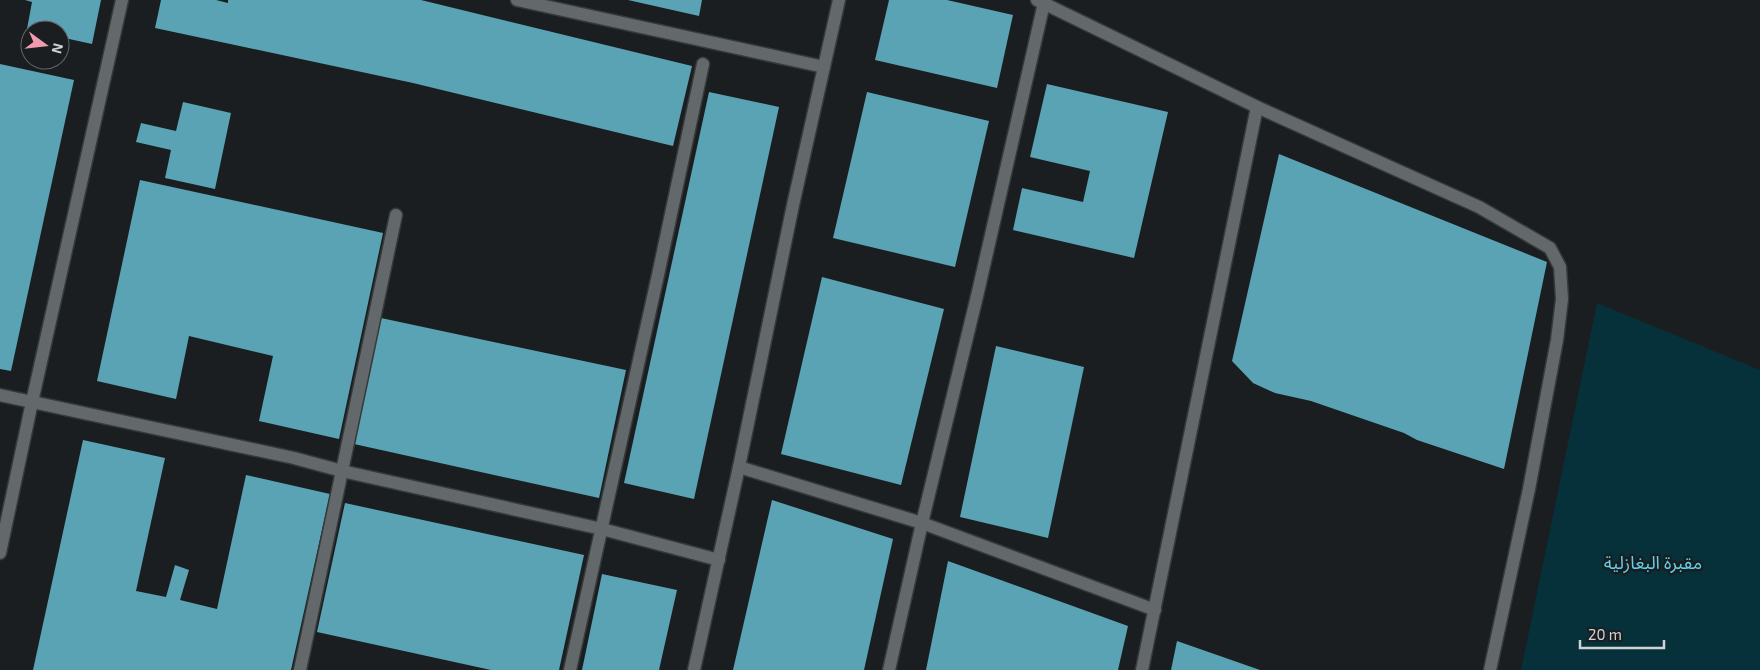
<svg xmlns="http://www.w3.org/2000/svg" width="1760" height="670" font-family="'Exo 2','Noto Sans Arabic',sans-serif">
	<style>
		.green { fill: #06313a }
		.building { fill: #5aa3b5 }
		.lines { fill: none; stroke-linecap: round; stroke-linejoin: round }
		.street-casing { stroke: #36393a; stroke-width: 15 }
		.street { stroke: #63696a; stroke-width: 12 }
		.labels { text-anchor: middle; stroke-width: 5; stroke-linejoin: round; paint-order: stroke }
		.park-label { font-size: 18px; fill: #61d0eb; stroke: #1a1e20 }
	</style>
	<rect width="100%" height="100%" fill="#1a1e20"/>
	<polygon class="green" points="1597,303 1760,370 1760,670 1521,670"/>
	<g class="building">
		<polygon points="25,0 101,0 92,44 60,37 60,30 27,29 32,2"/>
		<polygon points="161,0 216,0 228,3 228,0 421,0 692,66 673,146 413,83 155,28"/>
		<polygon points="628,0 702,0 699,16"/>
		<polygon points="889,0 947,0 1013,15 997,88 875,60"/>
		<polygon points="0,64 74,80 11,371 0,369"/>
		<polygon points="1047,84 1168,112 1134,258 1013,230 1022,188 1083,202 1090,171 1030,157"/>
		<polygon points="709,92 779,107 694,499 624,483"/>
		<polygon points="867,92 989,121 955,267 833,238"/>
		<polygon points="183,102 231,113 215,189 165,178 171,150 136,142 141,123 176,131"/>
		<polygon points="1279,154 1547,262 1504,469 1417,440 1404,433 1311,401 1275,393 1253,383 1232,361"/>
		<polygon points="140,180 383,233 339,439 259,421 273,356 189,336 176,399 97,381"/>
		<polygon points="822,277 944,309 901,485 781,454"/>
		<polygon points="381,318 626,370 599,498 354,444"/>
		<polygon points="996,346 1084,367 1048,538 960,517"/>
		<polygon points="83,440 165,458 136,591 166,597 175,565 189,570 180,600 217,609 246,475 330,494 291,670 33,670"/>
		<polygon points="772,500 893,539 864,670 733,670"/>
		<polygon points="345,503 584,555 559,670 491,670 317,632"/>
		<polygon points="948,561 1128,626 1118,670 926,670"/>
		<polygon points="602,574 677,590 659,670 582,670"/>
		<polygon points="1177,641 1260,670 1171,670"/>
	</g>
	<g class="lines">
		<defs>
			<g id="street">
				<polyline points="517,0 824,67"/>
				<polyline points="1037,0 1257,107 1479,207 1550,248 1560,267 1562,299 1557,340 1529,489 1490,670"/>
				<polyline points="0,395 294,458 342,471 602,529 719,560"/>
				<polyline points="739,467 922,523 1155,610"/>
				<polyline points="0,553 32,402 122,0"/>
				<polyline points="300,670 396,215"/>
				<polyline points="570,670 658,275 703,64"/>
				<polyline points="694,670 739,467 793,205 839,0"/>
				<polyline points="889,670 922,523 978,292 1044,3"/>
				<polyline points="1142,670 1257,107"/>
			</g>
		</defs>
		<use href="#street" class="street-casing"/>
		<use href="#street" class="street"/>
	</g>
	<g class="labels">
		<g class="park-label">
			<text x="1653" y="569">مقبرة البغازلية</text>
		</g>
	</g>
	<g transform="translate(45 45) rotate(105)"><circle r="24" fill="#1a1e20" stroke="#636668"/>
	<path d="M0-4L9 19L0 12L-9 19Z" fill="#f29aad"/>
	<text y="-8" font-size="14" font-weight="bold" text-anchor="middle" fill="#d0d3d4">N</text>
	</g>
	<path d="M1580 640v8h84v-8" fill="none" stroke="#d0d3d4" stroke-width="2.5"/>
	<text x="1588" y="640" font-size="15" fill="#d0d3d4" stroke="#1a1e20" stroke-width="4" paint-order="stroke">20 m</text>
</svg>
